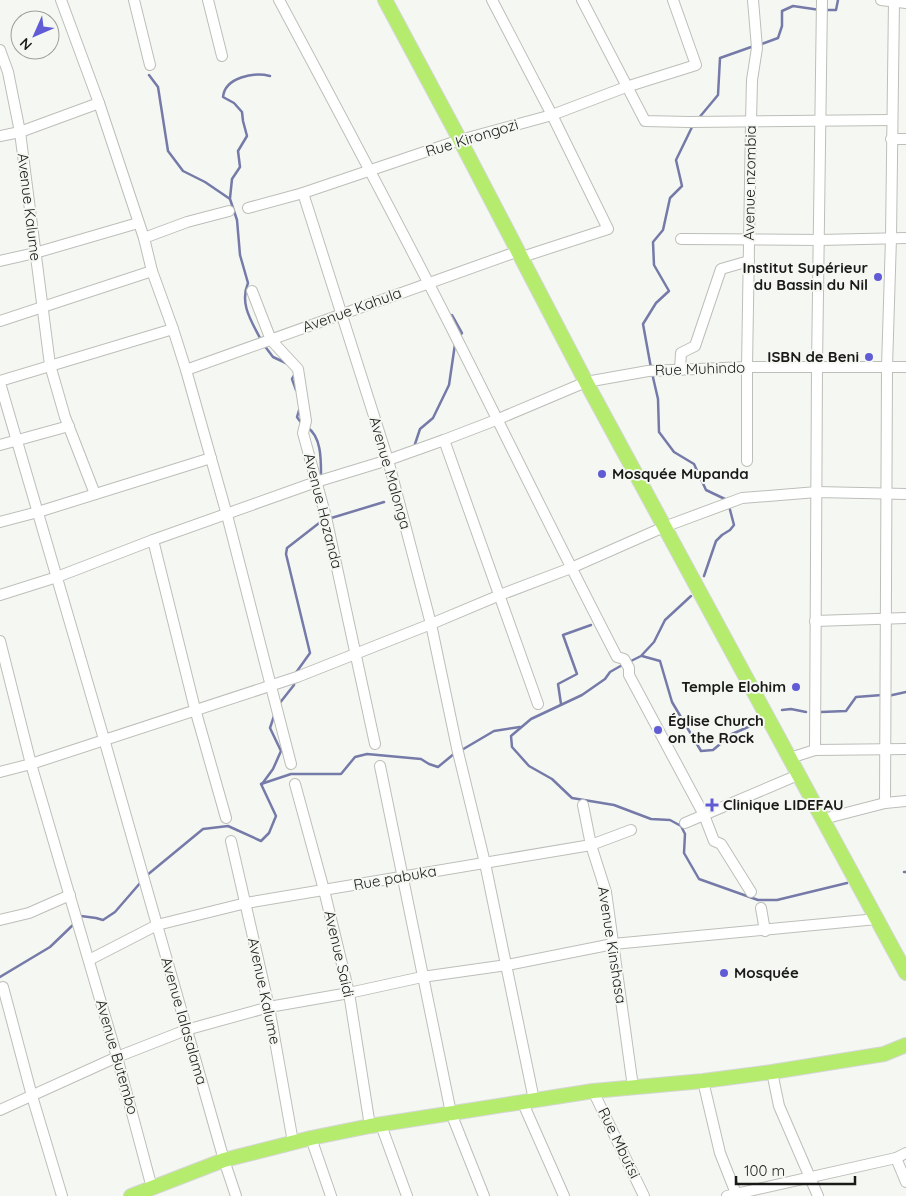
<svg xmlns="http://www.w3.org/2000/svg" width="906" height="1196" font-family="Quicksand,sans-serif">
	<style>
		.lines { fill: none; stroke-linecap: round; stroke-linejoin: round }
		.stream { stroke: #767aa8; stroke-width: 2.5 }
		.minor-casing { stroke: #bcbfb9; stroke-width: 12 }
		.highway-casing { stroke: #d6d6d6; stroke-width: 16 }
		.minor { stroke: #fff; stroke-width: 10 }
		.highway { stroke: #b5ec6e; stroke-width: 14 }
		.poi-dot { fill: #615cd5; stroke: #f5f8f2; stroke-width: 2 }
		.labels { text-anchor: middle; stroke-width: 4; stroke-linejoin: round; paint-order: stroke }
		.street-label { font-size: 15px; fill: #1a1b19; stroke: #f5f8f2 }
		.poi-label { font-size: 15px; font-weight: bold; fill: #1a1b19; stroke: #f5f8f2; text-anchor: start }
	</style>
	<rect width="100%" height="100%" fill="#f5f8f2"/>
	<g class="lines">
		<g class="stream">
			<polyline points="825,10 836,10 838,0"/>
			<polyline points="759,45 778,38 782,26 782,11 793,6 820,10"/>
			<path d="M149 75 158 87 168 151 183 171 205 182 230 199 237 220 240 255 248 283C239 304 252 322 261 340"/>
			<polyline points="698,119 718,95 720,58 754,46"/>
			<path d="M230 198 232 179 240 167 238 151 247 136 243 121 242 112 234 103 223 97C225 77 254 72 270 76"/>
			<polyline points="452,315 462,333 458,337"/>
			<polyline points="264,345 273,357 288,364"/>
			<polyline points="651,368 643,324 656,303 669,291 654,265 653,242 663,230 670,198 682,186 676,160 693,125"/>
			<polyline points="652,373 658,399 659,432 674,452 694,464 706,490 727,500"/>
			<polyline points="295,374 292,379 296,390"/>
			<polyline points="300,407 297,417 302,424"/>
			<path d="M307 427C322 437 321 461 321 477"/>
			<polyline points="414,447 420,429 433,418 449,385 455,344"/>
			<polyline points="328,519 384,502"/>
			<polyline points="704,576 716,541 722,535 730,530 734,525 729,506"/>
			<polyline points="642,656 660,661 672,702 701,751 713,750 732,734 755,724"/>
			<polyline points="629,662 641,656 654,642 665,620 691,596"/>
			<polyline points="624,664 610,672 605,679 582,695 531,719 511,736 512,747 529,766 552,779 572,798 614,805 651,819 670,820 681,826 685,834 684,853 699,879 758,900 777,900 847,883"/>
			<polyline points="295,674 310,653 286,554 287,548 323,520"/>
			<polyline points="888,696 906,692"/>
			<polyline points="279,704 294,685 294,682"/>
			<polyline points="561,704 558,684 577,674 563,635 591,625"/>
			<polyline points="782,710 791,709 806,712"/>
			<polyline points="821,712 846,711 856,697 882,695"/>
			<polyline points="460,751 494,731 520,727"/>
			<polyline points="262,784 273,769 281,751 270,728 275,713"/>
			<polyline points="904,872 906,872"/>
			<polyline points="146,876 203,829 228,826 261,841 269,833 276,816 261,784 291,774 341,774 355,757 367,754 421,759 429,764 438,767 455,753"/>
			<polyline points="79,919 81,916 96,918 103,920 115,912 141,882"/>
			<polyline points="0,977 50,947 75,923"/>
		</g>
		<defs>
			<g id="minor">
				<polyline points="61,0 99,103 144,238 152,271 173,329 186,370 227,515 291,764"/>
				<polyline points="134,0 150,65"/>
				<polyline points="208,0 222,56"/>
				<path d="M279 0C339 112 399 224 456 337 510 444 562 551 617 657L624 659 629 668V675L704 815 714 841 721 844 751 892"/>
				<polyline points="492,0 552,115 608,229 522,257"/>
				<polyline points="582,0 645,121 689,122 892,120"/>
				<polyline points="881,0 906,3"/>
				<polyline points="0,50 8,72 20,132 50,365 65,417 95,494"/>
				<polyline points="0,136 20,132 99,103"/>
				<polyline points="891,139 906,139"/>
				<polyline points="303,193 388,460 431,624 457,748 485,863 534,1100"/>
				<polyline points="248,208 303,193 460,140 552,115 626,87 696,65 673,0"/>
				<polyline points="144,238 187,222 229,211"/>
				<polyline points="681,239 820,240 906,238"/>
				<polyline points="0,261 35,253 138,223"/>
				<polyline points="252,291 271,340 298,369 306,421 303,433 326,517 375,744"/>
				<polyline points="0,321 152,271"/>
				<polyline points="186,370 519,251"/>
				<polyline points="680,370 681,353 695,346 721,269 749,261"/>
				<polyline points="0,381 173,329"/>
				<polyline points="0,383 104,739 224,1160 236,1196"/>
				<polyline points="444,440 538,704"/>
				<polyline points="0,445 69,426"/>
				<polyline points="747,461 747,367 751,121 752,80 757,48 753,0"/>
				<polyline points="0,522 38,512 211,458"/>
				<polyline points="153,540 195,709 226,818"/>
				<polyline points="0,595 57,577 153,540 316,482 388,460 444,440 496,420 586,382 648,371 747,367 906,367"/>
				<polyline points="815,621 906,618"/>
				<polyline points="0,641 31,764 117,1057 152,1188"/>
				<polyline points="815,750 817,366 822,0"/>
				<polyline points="790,758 815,750 906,749"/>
				<polyline points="380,766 451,1113 484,1196"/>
				<polyline points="0,772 31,764 297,677 431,624 500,595 571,568 664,527 742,498 817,492 906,494"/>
				<polyline points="295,784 324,890 349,993 370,1126"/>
				<polyline points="885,803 887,367 891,238 894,0"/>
				<polyline points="583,805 591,845 606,892 633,1087"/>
				<polyline points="823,819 885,803 906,801"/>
				<polyline points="685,823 798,775"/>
				<polyline points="231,841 269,1007 293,1142"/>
				<polyline points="761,908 765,931"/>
				<polyline points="0,920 29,913 70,895"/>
				<polyline points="89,960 157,925 246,903 591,845 631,830"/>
				<polyline points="3,987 32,1096 62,1196"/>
				<polyline points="772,1072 779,1106 818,1196"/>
				<polyline points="703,1081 720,1153 737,1196"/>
				<polyline points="593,1091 644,1196"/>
				<polyline points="522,1101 564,1196"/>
				<polyline points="0,1110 117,1057 186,1030 269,1007 349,993 422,977 507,965 613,944 877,919"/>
				<polyline points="381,1125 407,1196"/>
				<polyline points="311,1138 331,1196"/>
				<polyline points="896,1158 906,1182"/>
				<polyline points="727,1196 896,1158 906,1153"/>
			</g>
			<g id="highway">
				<polyline points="385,0 460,140 586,382 906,973"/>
				<polyline points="131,1196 224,1160 311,1138 370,1126 593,1091 703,1081 772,1072 884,1054 906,1045"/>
			</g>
		</defs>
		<use href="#minor" class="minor-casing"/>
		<use href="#highway" class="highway-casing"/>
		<use href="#minor" class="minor"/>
		<use href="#highway" class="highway"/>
	</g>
	<g class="poi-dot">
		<circle cx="878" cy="277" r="5"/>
		<circle cx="869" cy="357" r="5"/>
		<circle cx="602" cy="474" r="5"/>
		<circle cx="796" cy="687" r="5"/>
		<circle cx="658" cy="730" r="5"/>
		<path d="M709.5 797.5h5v5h5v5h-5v5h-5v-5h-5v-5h5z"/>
		<circle cx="724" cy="973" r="5"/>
	</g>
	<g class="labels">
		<g class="street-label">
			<text transform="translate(472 138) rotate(-17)" y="5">Rue Kirongozi</text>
			<text transform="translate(750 183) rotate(-89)" y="5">Avenue nzombia</text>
			<text transform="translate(29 207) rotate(83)" y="5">Avenue Kalume</text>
			<text transform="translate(352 310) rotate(-20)" y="5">Avenue Kahula</text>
			<text transform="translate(700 369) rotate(-2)" y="5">Rue Muhindo</text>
			<text transform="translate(390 473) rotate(74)" y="5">Avenue Malonga</text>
			<text transform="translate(323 511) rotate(76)" y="5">Avenue Hozanda</text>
			<text transform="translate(395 878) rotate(-10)" y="5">Rue pabuka</text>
			<text transform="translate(612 945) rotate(81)" y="5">Avenue Kinshasa</text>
			<text transform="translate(339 954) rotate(77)" y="5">Avenue Saidi</text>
			<text transform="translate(264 991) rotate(78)" y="5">Avenue Kalume</text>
			<text transform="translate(184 1021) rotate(74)" y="5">Avenue lalasalama</text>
			<text transform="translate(117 1057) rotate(74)" y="5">Avenue Butembo</text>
			<text transform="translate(619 1143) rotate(64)" y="5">Rue Mbutsi</text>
		</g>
		<g class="poi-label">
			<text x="868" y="273" text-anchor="end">Institut Supérieur<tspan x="868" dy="17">du Bassin du Nil</tspan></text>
			<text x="859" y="362" text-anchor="end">ISBN de Beni</text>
			<text x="612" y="479">Mosquée Mupanda</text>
			<text x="786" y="692" text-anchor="end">Temple Elohim</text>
			<text x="668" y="726">Église Church<tspan x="668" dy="17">on the Rock</tspan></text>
			<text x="723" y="810">Clinique LIDEFAU</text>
			<text x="734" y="978">Mosquée</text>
		</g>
	</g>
	<g transform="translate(35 35) rotate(225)"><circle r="24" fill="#f5f8f2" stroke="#9da09b"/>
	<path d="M0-4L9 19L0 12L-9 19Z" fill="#615cd5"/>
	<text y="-8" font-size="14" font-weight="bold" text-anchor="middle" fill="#1a1b19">N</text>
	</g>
	<path d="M736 1176v8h119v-8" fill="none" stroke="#1a1b19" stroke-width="2.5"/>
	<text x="744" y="1176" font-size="15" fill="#1a1b19" stroke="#f5f8f2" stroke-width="4" paint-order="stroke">100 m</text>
</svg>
